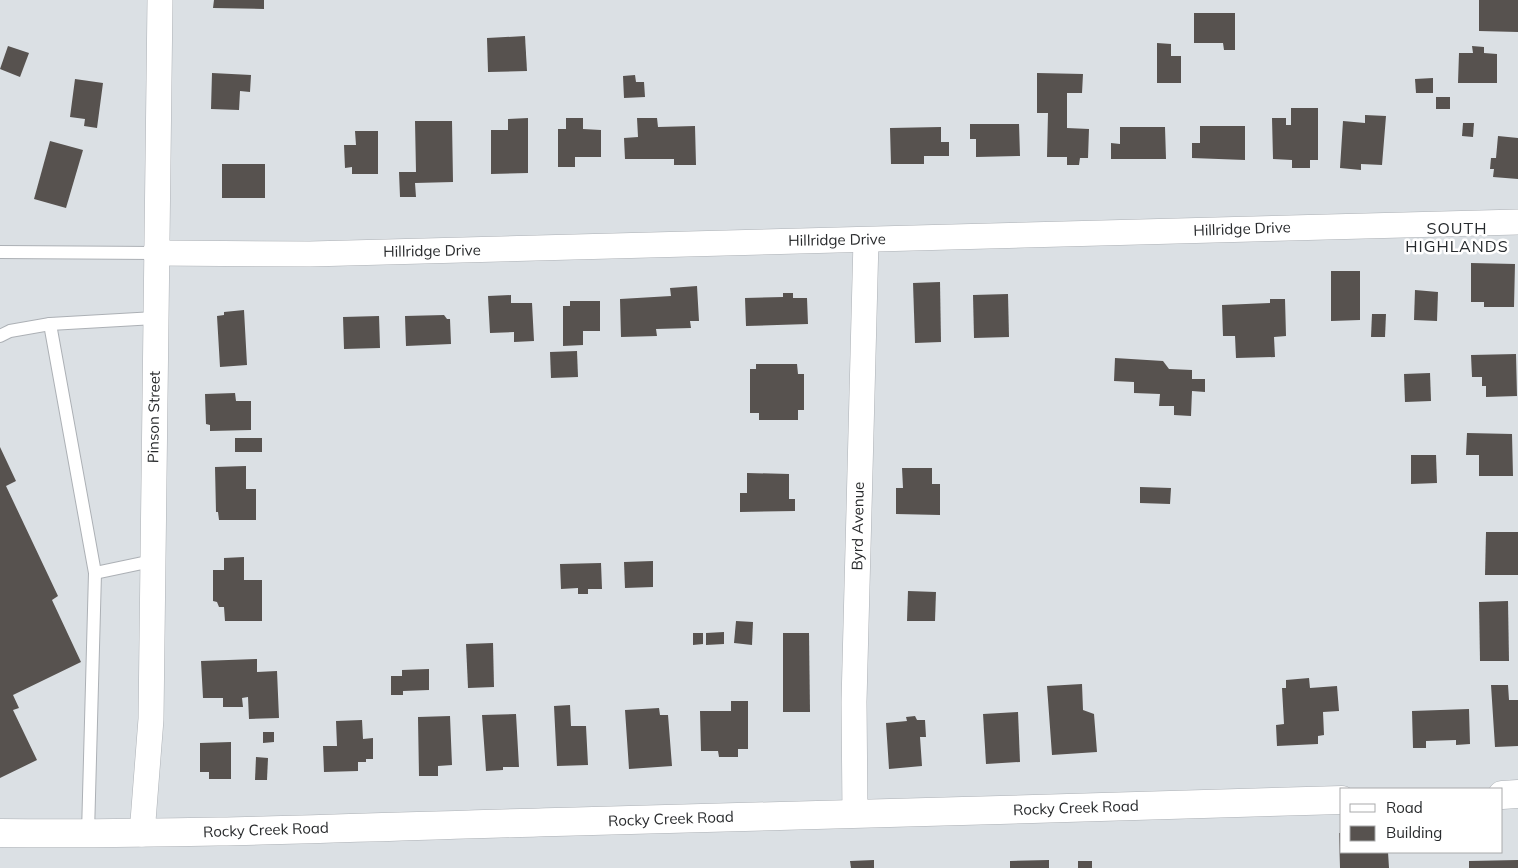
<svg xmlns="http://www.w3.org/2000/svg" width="1518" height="868" font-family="Mulish,sans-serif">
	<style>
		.building { fill: #57524f }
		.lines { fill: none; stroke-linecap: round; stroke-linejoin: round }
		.lane-casing { stroke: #acb0b5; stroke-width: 14 }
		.street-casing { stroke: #acb0b5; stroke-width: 26 }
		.secondary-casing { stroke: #acb0b5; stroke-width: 29 }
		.lane { stroke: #fff; stroke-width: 12 }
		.street { stroke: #fff; stroke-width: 25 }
		.secondary { stroke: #fff; stroke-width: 28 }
		.labels { text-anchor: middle; stroke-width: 5; stroke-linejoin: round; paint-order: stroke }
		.street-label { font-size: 15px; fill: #292b2d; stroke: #fff }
		.neighbourhood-label { font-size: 16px; letter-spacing: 1px; fill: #272b2e; stroke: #fff }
	</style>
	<rect width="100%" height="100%" fill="#dbe0e4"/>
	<g class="building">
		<polygon points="214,0 264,0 264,9 213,8"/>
		<polygon points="1479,0 1518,0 1518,32 1479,31"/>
		<polygon points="1194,13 1235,13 1235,50 1224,50 1223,43 1194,43"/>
		<polygon points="525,36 527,71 488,72 487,38"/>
		<polygon points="1157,43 1171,44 1171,56 1181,56 1181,83 1157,83"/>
		<polygon points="8,46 29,53 20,77 0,69"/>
		<polygon points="1472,46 1484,47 1484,53 1497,54 1497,83 1458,83 1459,53 1473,53"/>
		<polygon points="212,73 251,75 250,92 240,91 239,110 211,109"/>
		<polygon points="1037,73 1083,74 1082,93 1067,93 1067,128 1089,129 1088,158 1080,158 1079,165 1067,165 1067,157 1047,157 1048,113 1037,113"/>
		<polygon points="635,75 636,82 644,82 645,97 624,98 623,76"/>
		<polygon points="1433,78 1433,93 1416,93 1415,79"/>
		<polygon points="75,79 103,83 97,128 84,126 85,119 70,117"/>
		<rect x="1436" y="97" width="14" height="12"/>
		<polygon points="1291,108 1318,108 1318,160 1310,160 1310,168 1292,168 1292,160 1273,159 1272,118 1286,118 1286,125 1291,125"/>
		<polygon points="1365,115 1386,116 1382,165 1361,164 1361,170 1340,168 1343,121 1365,123"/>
		<polygon points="528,118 528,173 491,174 491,130 508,130 508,119"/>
		<polygon points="566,118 583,118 583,129 601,130 601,157 575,157 575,167 558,167 558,129 566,129"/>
		<polygon points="637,118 657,118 658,127 695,126 696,165 674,165 674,159 625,159 624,138 638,137"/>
		<polygon points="415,121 452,121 453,182 415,183 416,197 400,197 399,172 416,172"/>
		<polygon points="1463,123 1474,123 1473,137 1462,136"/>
		<polygon points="970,124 1019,124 1020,156 976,157 976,139 970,139"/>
		<polygon points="1200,126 1245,126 1245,160 1192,158 1192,143 1200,143"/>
		<polygon points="941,127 941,142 949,142 949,156 924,156 924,164 891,164 890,128"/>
		<polygon points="1120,127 1165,127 1166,159 1111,159 1111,143 1120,144"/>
		<polygon points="355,131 378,131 378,174 352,174 352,167 345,168 344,145 356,145"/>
		<polygon points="1498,136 1518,138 1518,179 1493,177 1494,169 1490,169 1491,158 1496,158"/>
		<polygon points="50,141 83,150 66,208 34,199"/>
		<rect x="222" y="164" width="43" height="34"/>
		<polygon points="1471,263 1515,264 1514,307 1484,307 1484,302 1471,302"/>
		<polygon points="1331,271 1360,271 1360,320 1331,321"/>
		<polygon points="940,282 941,342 915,343 913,283"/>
		<polygon points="697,286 699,321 690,321 691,328 656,329 657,336 621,337 620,299 671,296 670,288"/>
		<polygon points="1415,290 1438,292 1437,321 1414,320"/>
		<polygon points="783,293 793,293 793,298 807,298 808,324 746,326 745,298 783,297"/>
		<polygon points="1008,294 1009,337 974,338 973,295"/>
		<polygon points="511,295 511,303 532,303 534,341 514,342 514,332 490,333 488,296"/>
		<polygon points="1270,299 1285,299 1286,336 1274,337 1275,357 1236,358 1235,336 1223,336 1222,305 1270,303"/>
		<polygon points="570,301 600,301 600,331 583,331 583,345 563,346 563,306 570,306"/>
		<polygon points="244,310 247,365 220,367 217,316 224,315 224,312"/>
		<polygon points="1372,314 1386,314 1385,337 1371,337"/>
		<polygon points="444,315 447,319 450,319 451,344 406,346 405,316"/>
		<polygon points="379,316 380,348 344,349 343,317"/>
		<polygon points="577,351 578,377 551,378 550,352"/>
		<polygon points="1516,354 1517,396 1486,397 1486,386 1482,386 1482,377 1472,377 1471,355"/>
		<polygon points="1115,358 1163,361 1169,369 1192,370 1192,379 1205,379 1205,392 1192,391 1191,416 1174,415 1174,406 1159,406 1160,394 1134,393 1134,382 1114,381"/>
		<polygon points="756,364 797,364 798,374 804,374 804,410 798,410 798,420 759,420 759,413 750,413 750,369 756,369"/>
		<polygon points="1430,373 1431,401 1405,402 1404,374"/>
		<polygon points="235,393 236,401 251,401 251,430 210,431 210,425 206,424 205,394"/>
		<polygon points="1467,433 1512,434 1513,476 1479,476 1479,455 1466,455"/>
		<rect x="235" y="438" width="27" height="14"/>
		<polygon points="0,447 16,481 6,486 58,596 52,600 81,662 13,695 19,708 13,710 37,760 0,778"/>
		<polygon points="1411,455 1436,455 1437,483 1411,484"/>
		<polygon points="246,466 246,489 256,489 256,520 219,520 218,512 216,512 215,467"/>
		<polygon points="902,468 932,468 932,484 940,484 940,515 896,514 896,488 903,488"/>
		<polygon points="747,473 789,474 789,499 795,499 795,511 740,512 740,493 747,493"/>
		<polygon points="1140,487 1171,488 1170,504 1140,503"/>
		<polygon points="1486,532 1518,532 1518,575 1485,575"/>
		<polygon points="244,557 244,580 262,580 262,621 225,621 224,607 219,607 217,602 213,601 213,570 224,570 224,558"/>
		<polygon points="653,561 653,587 625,588 624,562"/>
		<polygon points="601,563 602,589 588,589 588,594 578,594 578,588 561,589 560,564"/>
		<polygon points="908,591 936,592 935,621 907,621"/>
		<polygon points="1508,601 1509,661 1480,661 1479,602"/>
		<polygon points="736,621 753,622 752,645 734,643"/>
		<polygon points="724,632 724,644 706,645 706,633"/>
		<polygon points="693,633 703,633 703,644 693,645"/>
		<polygon points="783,633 809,633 810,712 783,712"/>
		<polygon points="493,643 494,687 468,688 466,644"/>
		<polygon points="257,659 257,672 277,671 279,718 249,719 248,697 242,698 243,707 223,707 223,698 203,698 201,661"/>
		<polygon points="429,669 429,690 403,691 403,695 391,695 391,676 402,676 402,670"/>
		<polygon points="1309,678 1310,688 1337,686 1339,711 1323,712 1324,735 1318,736 1318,744 1277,746 1276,725 1284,724 1282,688 1286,688 1286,680"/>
		<polygon points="1082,684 1083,710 1094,714 1097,752 1052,755 1047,686"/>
		<polygon points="1491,685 1508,685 1509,700 1518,700 1518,746 1495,747"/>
		<polygon points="731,701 748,701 748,749 738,749 738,757 719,757 718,751 701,751 700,711 731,711"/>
		<polygon points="570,705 571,726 586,726 588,765 557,766 554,706"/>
		<polygon points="659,708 660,715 668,715 672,766 629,769 625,710"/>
		<polygon points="1469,709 1470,744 1456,745 1456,740 1426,741 1426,748 1413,748 1412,711"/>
		<polygon points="1018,712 1020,762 986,764 983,714"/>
		<polygon points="516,714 519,767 503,767 503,770 486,771 482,715"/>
		<polygon points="450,716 452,765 438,766 438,776 419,776 418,717"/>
		<polygon points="915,716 917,720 925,720 926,737 920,737 922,766 889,769 886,723 907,721 906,717"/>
		<polygon points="362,720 363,739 373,738 373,759 366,759 366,762 358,762 358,771 324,772 323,746 337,746 336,721"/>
		<polygon points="263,732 274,732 274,742 263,743"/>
		<polygon points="231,742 231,779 209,779 209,772 200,772 200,743"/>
		<polygon points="256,757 268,758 267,780 255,780"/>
		<polygon points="1339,833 1342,833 1342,852 1388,852 1389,868 1340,868"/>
		<polygon points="874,860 874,868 851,868 850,861"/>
		<polygon points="1049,860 1049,868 1010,868 1010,861"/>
		<polygon points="1518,860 1518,868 1469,868 1469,861"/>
		<rect x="1078" y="861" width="14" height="7"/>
	</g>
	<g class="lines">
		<defs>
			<g id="lane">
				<polyline points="0,252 155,253"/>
				<polyline points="50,324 95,573 88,833"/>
				<polyline points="0,336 10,331 50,324 155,318"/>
				<polyline points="95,573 152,561"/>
			</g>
			<g id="street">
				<polyline points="155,253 310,254 1518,222"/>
				<polyline points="855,813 854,702 866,240"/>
				<polyline points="142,834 151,719 160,0"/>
			</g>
			<g id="secondary">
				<polyline points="1502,795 1518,794"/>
				<path d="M0 833C198 835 396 826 593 821 843 814 1092 808 1342 800"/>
			</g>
		</defs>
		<use href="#lane" class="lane-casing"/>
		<use href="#street" class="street-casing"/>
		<use href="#secondary" class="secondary-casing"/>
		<use href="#lane" class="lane"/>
		<use href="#street" class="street"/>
		<use href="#secondary" class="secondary"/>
	</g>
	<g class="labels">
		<g class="street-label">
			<text transform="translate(1242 229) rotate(-2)" y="5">Hillridge Drive</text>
			<text transform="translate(837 240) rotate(-1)" y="5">Hillridge Drive</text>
			<text transform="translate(432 251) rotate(-1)" y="5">Hillridge Drive</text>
			<text transform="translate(154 417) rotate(-89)" y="5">Pinson Street</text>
			<text transform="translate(858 526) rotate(-89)" y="5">Byrd Avenue</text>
			<text transform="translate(1076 808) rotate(-2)" y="5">Rocky Creek Road</text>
			<text transform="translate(671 819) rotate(-2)" y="5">Rocky Creek Road</text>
			<text transform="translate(266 830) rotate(-2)" y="5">Rocky Creek Road</text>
		</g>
		<g class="neighbourhood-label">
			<text x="1457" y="234">SOUTH<tspan x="1457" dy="18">HIGHLANDS</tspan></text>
		</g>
	</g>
	<rect x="1340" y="788" width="162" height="65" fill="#ffffff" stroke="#a9aaab"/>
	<rect x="1350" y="804" width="25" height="8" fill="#ffffff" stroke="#a9aaab"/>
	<text x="1386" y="813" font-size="15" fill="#292b2d">Road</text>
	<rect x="1350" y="826" width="25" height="15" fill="#57524f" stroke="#a9aaab"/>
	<text x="1386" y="838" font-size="15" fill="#292b2d">Building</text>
</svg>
